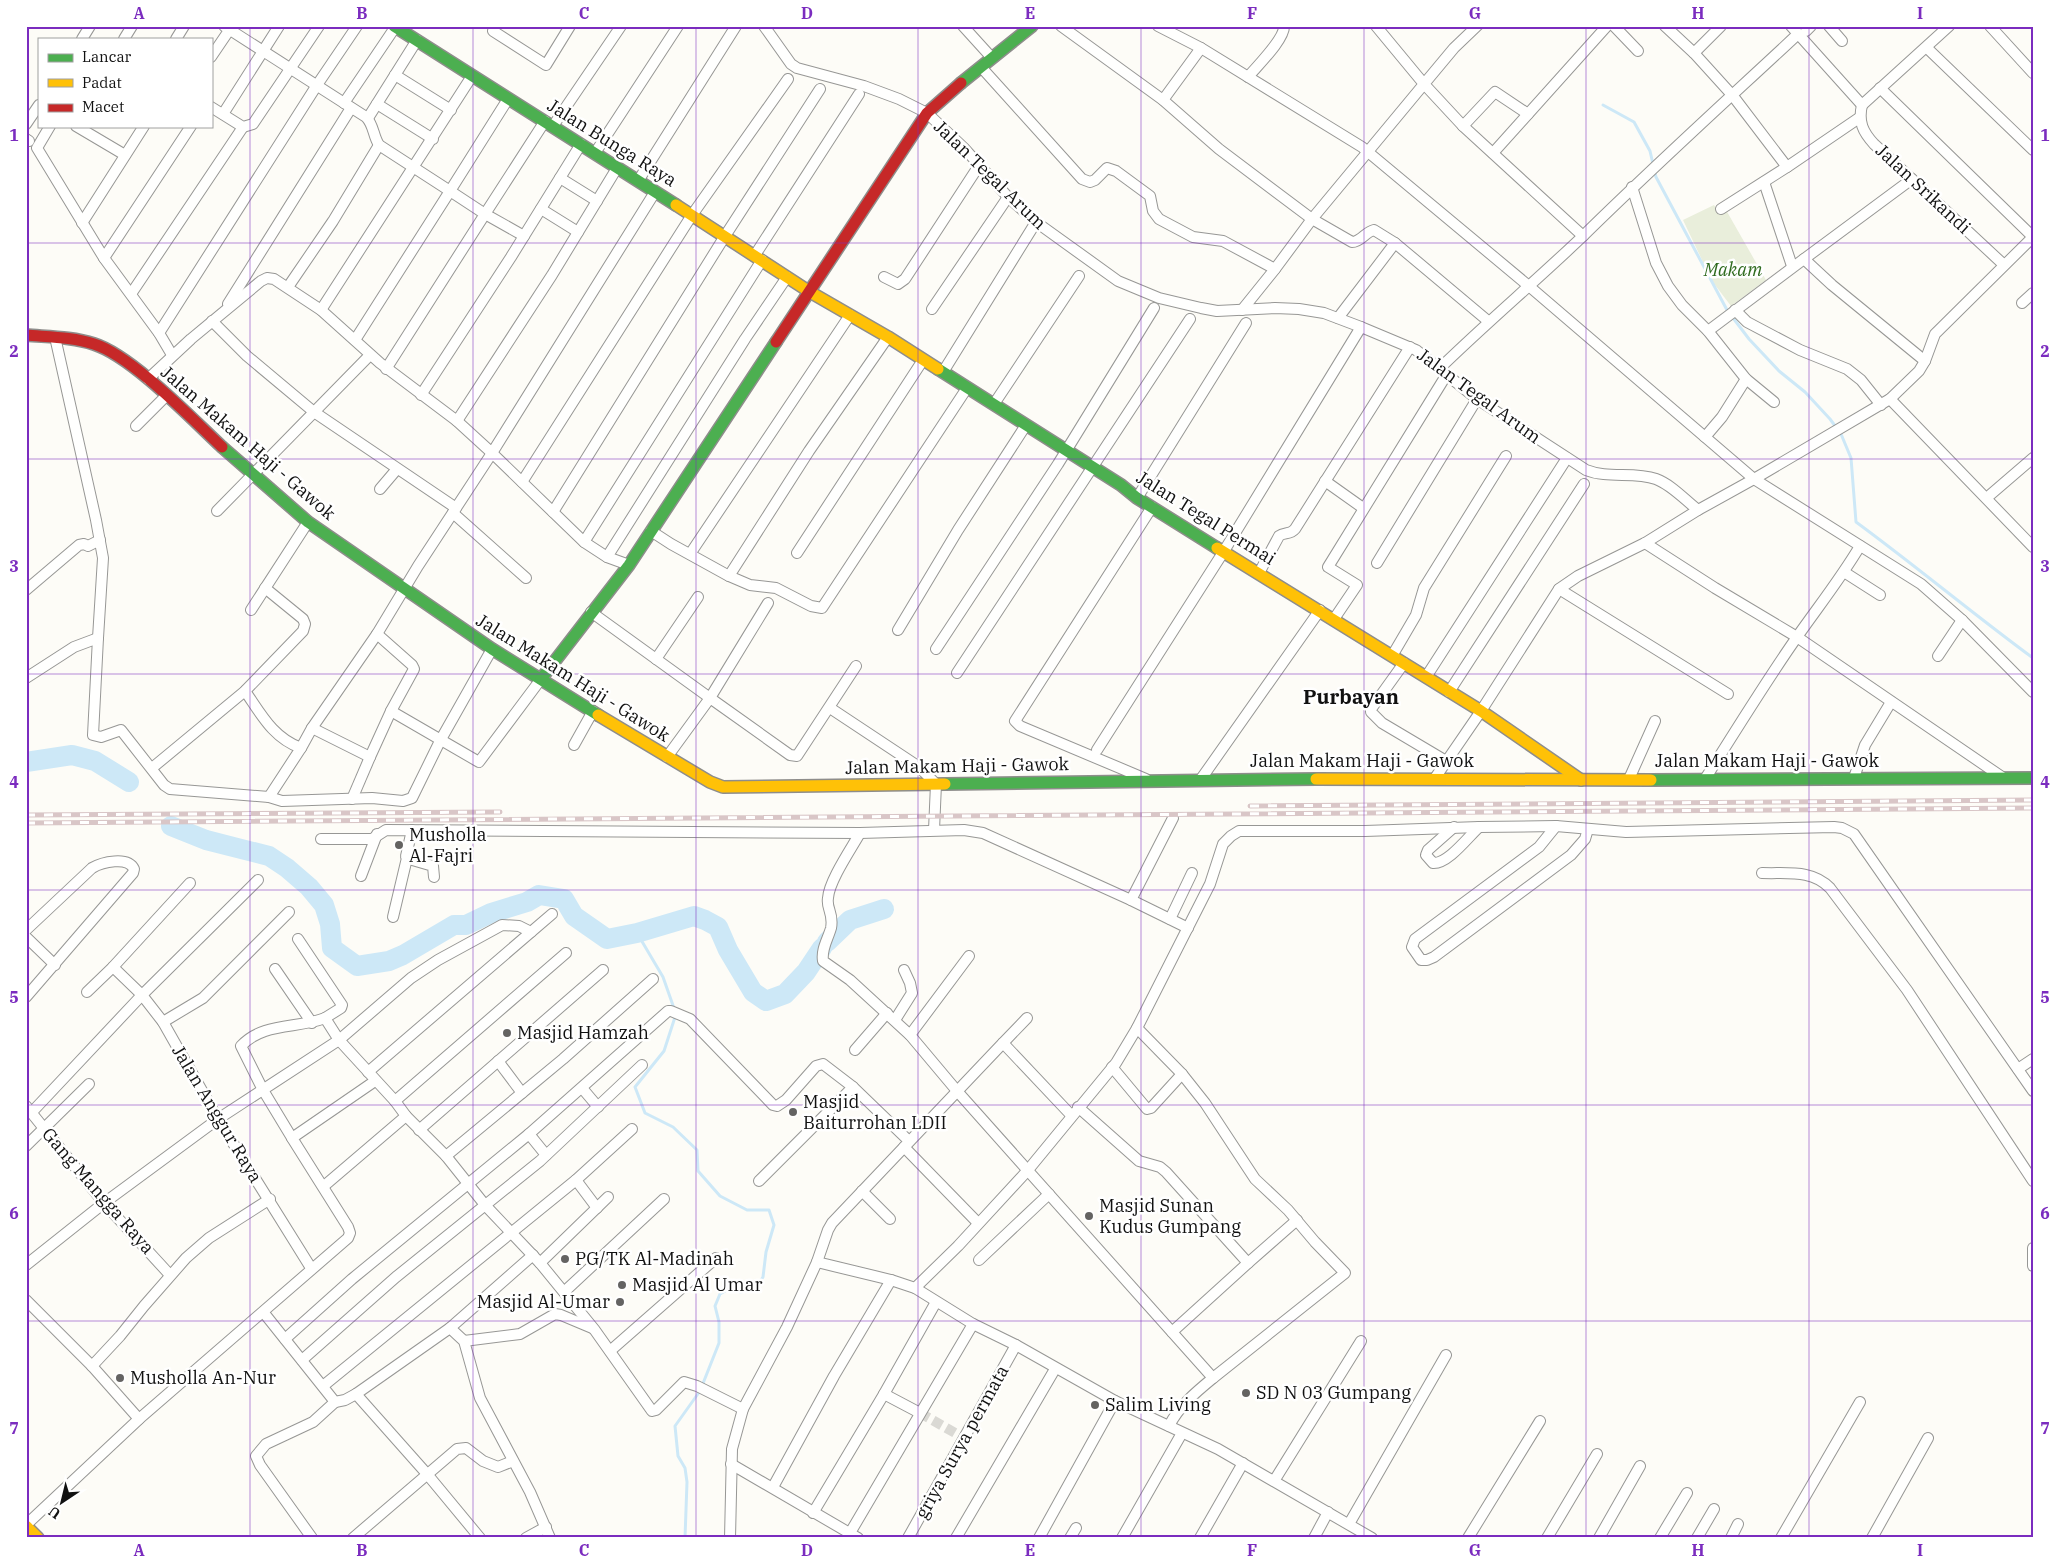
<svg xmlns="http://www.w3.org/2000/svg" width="2059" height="1564" font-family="'IBM Plex Serif',serif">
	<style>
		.cemetery { fill: #e9eedb }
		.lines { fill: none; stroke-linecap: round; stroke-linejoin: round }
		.stream { stroke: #cde8f7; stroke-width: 3 }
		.river { stroke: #cde8f7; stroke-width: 20 }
		.street-tunnel { stroke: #dad9d4; stroke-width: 10; stroke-dasharray: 10 5; stroke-linecap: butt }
		.street-casing { stroke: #979795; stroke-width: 12 }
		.fast-casing { stroke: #8e8d8b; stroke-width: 14 }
		.slow-casing { stroke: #8e8d8b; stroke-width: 14 }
		.jam-casing { stroke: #8e8d8b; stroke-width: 14 }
		.street { stroke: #fffffe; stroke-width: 10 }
		.fast { stroke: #4caf50; stroke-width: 11 }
		.slow { stroke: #ffc107; stroke-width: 11 }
		.jam { stroke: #c62828; stroke-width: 11 }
		.rail-casing { stroke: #d9c6c7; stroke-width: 5 }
		.rail { stroke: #fff; stroke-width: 3; stroke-dasharray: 9; stroke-linecap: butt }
		.grid { fill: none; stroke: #7b2cbf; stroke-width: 1; stroke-opacity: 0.55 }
		.poi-dot { fill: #646362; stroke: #fff; stroke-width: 2 }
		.labels { text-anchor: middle; stroke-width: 5; stroke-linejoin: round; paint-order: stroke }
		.street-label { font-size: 18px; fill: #111; stroke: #fff }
		.park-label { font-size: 18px; font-style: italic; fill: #2f6b1f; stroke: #fff }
		.poi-label { font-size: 18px; fill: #111; stroke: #fff; text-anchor: start }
		.quarter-label { font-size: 20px; font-weight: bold; fill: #111; stroke: #fff }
		.neatline { fill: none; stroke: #7b2cbf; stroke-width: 2 }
		.grid-label { font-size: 16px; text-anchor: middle; font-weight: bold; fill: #7b2cbf }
	</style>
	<rect width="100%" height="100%" fill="#fdfcf7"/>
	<polygon class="cemetery" points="1714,205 1720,213 1726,210 1766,280 1731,306 1712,281 1683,220"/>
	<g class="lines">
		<g class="stream">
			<polyline points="1603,105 1634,122 1650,151 1653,164"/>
			<path d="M1654 170 1656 177 1727 310 1749 339 1779 371 1805 392 1830 419 1841 434 1851 458 1856 522C1916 566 1973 614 2033 658"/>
			<polyline points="637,933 663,977 676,1014 664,1051 635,1087 645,1113 673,1127 697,1150 698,1171 720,1196 747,1210 769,1210 774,1225 766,1252 763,1277 759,1283 750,1290 740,1292 732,1287 720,1294 715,1306 719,1322 719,1343 700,1391 675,1426 678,1456 685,1468 687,1482 685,1538"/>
		</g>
		<g class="river">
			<polyline points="26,762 72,755 95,761 129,782"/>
			<polyline points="171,826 206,840 269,856 287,868 309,887 324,905 330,924 332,948 357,966 389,961 403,955 454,925 466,925 491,913 527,902 539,895 564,899 574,916 607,939 637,933 694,916 705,920 718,927 728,950 753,992 766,1001 785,994 806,972 822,948"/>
			<polyline points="827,942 850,920 884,909"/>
		</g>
		<polyline class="street-tunnel" points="920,1413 964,1438"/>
		<defs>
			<g id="street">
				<path d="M224 26 366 117C374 125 373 136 379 145L450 191 508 99"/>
				<path d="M764 26 791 64 797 68 864 86 899 99 927 113 964 148 1008 197 1036 222 1118 281 1159 298 1201 308 1217 311 1275 308 1299 309 1324 313 1361 327 1416 350 1477 399 1586 470C1608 479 1634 471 1656 479 1672 485 1685 500 1698 510"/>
				<polyline points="963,26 992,58"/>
				<polyline points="1061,26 1163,100 1219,149 1312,219 1275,269 1242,310"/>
				<polyline points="1158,26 1201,48 1362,147 1530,287 1754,479 1921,584 1962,620 2033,692"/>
				<path d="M1376 26 1424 84 1312 219 1352 242C1361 242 1365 232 1374 230L1395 243"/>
				<path d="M1477 26 1454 48 1424 84 1463 126 1583 236C1653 167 1726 101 1798 34"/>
				<polyline points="1614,26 1638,51"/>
				<polyline points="1665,26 1694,53 1733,96 1787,167"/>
				<polyline points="1791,26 1862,105 1949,26"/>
				<polyline points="1829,26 1842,41"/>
				<polyline points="1990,26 2033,73"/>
				<polyline points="493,31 546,65 570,26"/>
				<polyline points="1806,31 1811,26"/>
				<polyline points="82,39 90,26"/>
				<polyline points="124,39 132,26"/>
				<polyline points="176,39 184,26"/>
				<polyline points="1927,48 2033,150"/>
				<polyline points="1694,53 1721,26"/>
				<polyline points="211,57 232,26"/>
				<polyline points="981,67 1082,179 1090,182 1095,180 1107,168 1116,171 1150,196 1153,211 1159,219 1193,237 1223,241 1275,269"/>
				<polyline points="395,75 451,110"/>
				<path d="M1248 77C1257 66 1285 39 1284 26"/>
				<polyline points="1880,88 2033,237"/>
				<polyline points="1163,100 1201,48"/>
				<polyline points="344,103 396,26"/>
				<polyline points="377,104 433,139"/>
				<path d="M1862 105C1858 122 1863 132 1874 144L2003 264"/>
				<polyline points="211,107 243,127 253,124 319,26"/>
				<polyline points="223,114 279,26"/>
				<polyline points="368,118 417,40"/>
				<polyline points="26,124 39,105"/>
				<polyline points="50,126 37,148 104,258 159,333 172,355"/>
				<polyline points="76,126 125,155"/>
				<polyline points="553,126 621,26"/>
				<polyline points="1463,126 1495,92 1528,114"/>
				<polyline points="26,139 29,141"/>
				<polyline points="595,153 678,26"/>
				<polyline points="1493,153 1607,26"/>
				<polyline points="560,178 597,201"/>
				<polyline points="1912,179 1804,259 1832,285 1925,361"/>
				<polyline points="638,181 736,26"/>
				<polyline points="1764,182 1792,266"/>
				<polyline points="1632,187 1656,263 1668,286 1682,305 1708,331 1746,379 1774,402"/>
				<polyline points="541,209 578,232"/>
				<polyline points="1721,209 1787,167 1859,118"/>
				<polyline points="82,223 144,126"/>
				<polyline points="524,236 485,214 545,121"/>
				<polyline points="755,255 859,94"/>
				<polyline points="104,258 191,126"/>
				<polyline points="884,277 898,284 905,279 980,164"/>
				<polyline points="288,287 333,221 379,145"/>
				<polyline points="131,294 243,127"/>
				<polyline points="2022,303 2033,293"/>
				<polyline points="228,304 351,108"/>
				<polyline points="932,309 1008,197"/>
				<polyline points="321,310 472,76"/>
				<polyline points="1735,310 1747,322 1800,350 1847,369 1861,380 1881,405"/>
				<polyline points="1338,318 1395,243 1488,321"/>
				<polyline points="212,321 247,356 314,412 456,508"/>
				<polyline points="1708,331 1804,259"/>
				<polyline points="159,333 317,85 357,26"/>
				<polyline points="55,337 96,520 103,558 98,638"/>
				<polyline points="355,340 450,191 485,214 386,369"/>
				<path d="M1439 369C1486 323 1536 281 1583 236"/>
				<polyline points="943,372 1036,222"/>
				<polyline points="148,379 191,339 261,281 267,278 274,279 321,310 380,363 457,421 552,275 617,168"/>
				<polyline points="421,395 511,257 581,144"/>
				<polyline points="1890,399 2033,547"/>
				<polyline points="994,404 1079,276"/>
				<polyline points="457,421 492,453 655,192"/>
				<polyline points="136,426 167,395"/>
				<polyline points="1705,437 1722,417 1746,379"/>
				<polyline points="1325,481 1363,508"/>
				<polyline points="522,482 692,215 788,79"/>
				<polyline points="380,489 397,469"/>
				<polyline points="1990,495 2033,458"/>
				<polyline points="1137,498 1246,323"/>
				<polyline points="217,511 370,355"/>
				<polyline points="553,512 725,236 820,89"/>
				<polyline points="453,513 526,578"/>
				<polyline points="651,531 671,544 729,576 750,585 776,588 811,606 822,608 967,388"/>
				<polyline points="584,542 762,260"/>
				<polyline points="1645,543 1715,588 1797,637 2002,777"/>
				<polyline points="797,553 923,360"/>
				<polyline points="690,554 850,315"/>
				<polyline points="607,557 745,339 787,277"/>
				<polyline points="1377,563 1477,399"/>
				<polyline points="1844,572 1880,595"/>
				<path d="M1259 573 1279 536C1284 532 1290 535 1295 529L1410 347"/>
				<polyline points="729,576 809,451 888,337"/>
				<polyline points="1559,589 1728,694"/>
				<polyline points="26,590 79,545 84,544 88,546 100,540"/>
				<polyline points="251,610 308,522"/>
				<polyline points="591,612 710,698 768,603"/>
				<polyline points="1334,619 1357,585 1328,567 1447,374"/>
				<polyline points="898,630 958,530 1026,425"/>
				<polyline points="936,649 1058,464 1154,308"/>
				<polyline points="1392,656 1416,615 1424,588 1506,456"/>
				<polyline points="1938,656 1962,620"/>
				<polyline points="656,659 698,597"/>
				<polyline points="1404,663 1371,709 1371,712 1382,723 1446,761"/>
				<polyline points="957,673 1190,319"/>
				<polyline points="1426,677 1567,458"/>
				<polyline points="26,678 74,647 98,638 93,735 101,737 121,730 164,785 170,789 269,797 282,801 372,798 403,801 412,798 440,741 492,649"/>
				<path d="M245 691C261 714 273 738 301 748L269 797"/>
				<polyline points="1449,692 1584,484"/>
				<polyline points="830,708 919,767 936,784 934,830"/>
				<polyline points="391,711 479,762 541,679"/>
				<polyline points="312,728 370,757 391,711 414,669 412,665 377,634"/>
				<polyline points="574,745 593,711"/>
				<polyline points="301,748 312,728 377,634 418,566 492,453 584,542 607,557 629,565"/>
				<polyline points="1097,750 1224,551 1361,327"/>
				<polyline points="667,757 710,698 790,755 797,756 856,666"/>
				<polyline points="152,768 245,691 303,631 305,624 303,619 265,588"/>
				<polyline points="1435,778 1481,711 1559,589 1578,576 1645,543 1698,510 1754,479 1890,399 1919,371 1925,361 1935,334 2033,237"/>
				<polyline points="1854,778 1865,745 1891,702"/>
				<polyline points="1146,779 1020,726 1015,721 1152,507"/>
				<polyline points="1201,779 1320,610"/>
				<polyline points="1629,779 1655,721"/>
				<path d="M1705 779C1735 732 1764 684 1797 637 1818 607 1841 578 1860 546"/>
				<polyline points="352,799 370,757"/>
				<polyline points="1556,826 1539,847 1415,939 1412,947 1421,960 1427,960 1434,957 1571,855 1585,839 1588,829"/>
				<path d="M1454 827 1428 850 1426 855 1433 863C1448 864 1468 837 1479 827"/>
				<polyline points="412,830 406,856 409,859 433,866 434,877"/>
				<path d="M860 833C851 849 829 881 828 898 826 909 834 913 831 928 828 939 821 949 823 961L850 980 910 1035 957 1091 1213 1378C1196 1392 1179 1406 1169 1426"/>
				<polyline points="321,839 372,839 386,830 860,833 964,830 983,833 1131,900 1188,928"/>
				<path d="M1762 873C1787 874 1812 869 1830 888L1907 990 2033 1181"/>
				<polyline points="361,876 377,834"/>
				<polyline points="1131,900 1173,818"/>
				<polyline points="393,917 407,858"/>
				<polyline points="1170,919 1192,873"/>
				<path d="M26 930 92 868C102 862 128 856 134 869L133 873 26 997"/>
				<polyline points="26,937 55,965"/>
				<polyline points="298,939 342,1005 341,1008 325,1018"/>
				<polyline points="113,967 142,995 163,1022 218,1119 311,1268"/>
				<polyline points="275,969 312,1023"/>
				<polyline points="87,992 113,967 190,883"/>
				<polyline points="895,1020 912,993 910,983 904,970"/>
				<polyline points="163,1022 203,998 289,912"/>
				<polyline points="1137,1028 1182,1074 1205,1103 1255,1179 1288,1210 1315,1242 1345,1273 1213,1378"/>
				<polyline points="910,1035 969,956"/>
				<polyline points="1003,1043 1027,1018"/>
				<polyline points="855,1050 887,1013"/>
				<polyline points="498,1061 522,1093"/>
				<polyline points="1112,1067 1147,1109 1151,1108 1182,1074"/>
				<polyline points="2018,1069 2033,1059"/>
				<polyline points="368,1072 552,914"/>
				<polyline points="582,1088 598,1107"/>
				<polyline points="395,1101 566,953"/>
				<polyline points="26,1106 104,1203 170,1275"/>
				<polyline points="1078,1107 1139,1161 1160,1167 1166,1172 1248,1263 1172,1332"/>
				<polyline points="32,1112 142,995 258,880"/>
				<polyline points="419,1130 603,970"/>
				<polyline points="529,1134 546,1155"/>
				<path d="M292 1138 263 1090 241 1046C263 1022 297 1029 325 1018L339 1040 395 1101 406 1116 446 1156 485 1205 540 1263 594 1329 652 1411 656 1410 684 1382 697 1386 743 1409"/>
				<polyline points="26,1146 89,1084"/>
				<polyline points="904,1147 978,1223"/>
				<polyline points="446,1156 563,1059 653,979"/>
				<polyline points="576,1180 597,1208"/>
				<polyline points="759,1181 853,1087"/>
				<polyline points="324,1186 406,1116"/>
				<polyline points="862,1191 890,1219"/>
				<polyline points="2033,1248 2033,1266"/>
				<polyline points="979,1260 1049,1194"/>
				<polyline points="817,1262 891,1280 915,1288 973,1324 1016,1345 1115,1401 1218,1449 1372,1538"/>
				<polyline points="540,1263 608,1197"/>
				<polyline points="1248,1263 1297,1220"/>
				<polyline points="26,1265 104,1203 218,1119 339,1040 411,978 438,960 502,925 519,926 531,932"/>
				<polyline points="915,1288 958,1246 1028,1170 1116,1063 1137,1028 1210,884 1223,844 1231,836 1239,831 1365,831 1479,827 1556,826 1626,832 1834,827 1842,828 1854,834 2033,1091"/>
				<polyline points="564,1292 664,1199"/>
				<polyline points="26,1300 92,1366 139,1419"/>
				<polyline points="264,1313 335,1402 345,1400 356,1394 427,1474 480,1538"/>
				<polyline points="450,1328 533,1255"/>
				<polyline points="285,1339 352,1279 529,1134 668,1011 671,1011 690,1019 773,1105 777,1106 786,1100 816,1066 823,1064 853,1087 909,1141"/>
				<polyline points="464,1341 520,1334 555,1314 561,1315 592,1328"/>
				<polyline points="610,1351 716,1258"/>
				<polyline points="302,1360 396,1277 540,1161 642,1065"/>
				<polyline points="92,1366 120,1336 144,1306 186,1258 209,1238 270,1199"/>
				<polyline points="323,1386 576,1180 632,1129"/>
				<polyline points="356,1394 450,1328 464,1341 480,1398 530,1492 550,1538"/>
				<polyline points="920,1413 884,1394 936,1302"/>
				<polyline points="731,1464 858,1538"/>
				<polyline points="1274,1481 1361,1341"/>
				<polyline points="773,1487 834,1376 891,1280"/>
				<polyline points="813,1513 884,1394"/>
				<polyline points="1349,1524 1446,1355"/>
				<polyline points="26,1525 139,1419 348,1238 350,1233 348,1227 292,1138 375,1081"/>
				<polyline points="850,1533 973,1324"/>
				<polyline points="312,1538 260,1465 256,1456 266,1444 313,1422 335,1402"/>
				<polyline points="353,1538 457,1449 466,1448 483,1461 498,1467 513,1461"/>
				<polyline points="526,1538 546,1527"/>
				<polyline points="730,1538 732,1449 743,1409 787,1327 817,1262 828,1230 832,1223 1003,1043 1071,1115"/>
				<polyline points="908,1538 1016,1345"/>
				<polyline points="956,1538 1055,1369"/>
				<polyline points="1039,1538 1115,1401"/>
				<polyline points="1070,1538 1076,1528"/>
				<polyline points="1122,1538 1182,1433"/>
				<polyline points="1200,1538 1243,1463"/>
				<polyline points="1314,1538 1328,1512"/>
				<polyline points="1468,1538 1540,1421"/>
				<polyline points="1547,1538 1597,1454"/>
				<polyline points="1599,1538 1640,1466"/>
				<polyline points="1660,1538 1687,1493"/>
				<polyline points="1697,1538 1714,1509"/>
				<polyline points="1731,1538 1738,1524"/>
				<polyline points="1781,1538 1860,1402"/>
				<polyline points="1872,1538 1928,1438"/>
			</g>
			<g id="fast">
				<polyline points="394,26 676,205"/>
				<polyline points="961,83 1032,26"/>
				<polyline points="938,369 1121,485 1137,498 1217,548"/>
				<polyline points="222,447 308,522 492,649 598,715"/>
				<polyline points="541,679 629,565 776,342"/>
				<polyline points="1651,780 2033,778"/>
				<polyline points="945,784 1316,779"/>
			</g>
			<g id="slow">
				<polyline points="676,205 810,292 888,337 938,369"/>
				<polyline points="1217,548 1481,711 1581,780"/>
				<polyline points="598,715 710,782 723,787 945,784"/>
				<polyline points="1316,779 1651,780"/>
				<polyline points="26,1526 38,1538"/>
			</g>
			<g id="jam">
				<path d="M26 335C49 337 73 337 94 344 132 356 192 419 222 447"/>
				<polyline points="776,342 927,113 961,83"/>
			</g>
		</defs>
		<use href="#street" class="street-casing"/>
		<use href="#fast" class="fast-casing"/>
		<use href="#slow" class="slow-casing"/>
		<use href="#jam" class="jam-casing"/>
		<use href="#street" class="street"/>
		<use href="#fast" class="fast"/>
		<use href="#slow" class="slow"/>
		<use href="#jam" class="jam"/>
		<defs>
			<g id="rail">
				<polyline points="1250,806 2033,800"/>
				<polyline points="26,815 500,812"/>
				<polyline points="26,823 2033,808"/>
			</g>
		</defs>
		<use href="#rail" class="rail-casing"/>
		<use href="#rail" class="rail"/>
	</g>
	<path class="grid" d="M250 26V1538M473 26V1538M696 26V1538M918 26V1538M1141 26V1538M1364 26V1538M1586 26V1538M1809 26V1538M26 243H2033M26 459H2033M26 674H2033M26 890H2033M26 1105H2033M26 1321H2033"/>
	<g class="poi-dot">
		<circle cx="399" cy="845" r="5"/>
		<circle cx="507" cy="1033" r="5"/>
		<circle cx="793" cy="1112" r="5"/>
		<circle cx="1089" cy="1216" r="5"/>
		<circle cx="565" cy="1259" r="5"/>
		<circle cx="622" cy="1285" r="5"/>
		<circle cx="620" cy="1302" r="5"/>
		<circle cx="120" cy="1378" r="5"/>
		<circle cx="1246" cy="1393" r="5"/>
		<circle cx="1095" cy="1405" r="5"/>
	</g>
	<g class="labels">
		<g class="street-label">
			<text transform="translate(612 143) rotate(32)" y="6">Jalan Bunga Raya</text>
			<text transform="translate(990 175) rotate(44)" y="6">Jalan Tegal Arum</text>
			<text transform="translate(1923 189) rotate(43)" y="6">Jalan Srikandi</text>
			<text transform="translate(1479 396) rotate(36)" y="6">Jalan Tegal Arum</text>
			<text transform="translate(248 443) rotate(41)" y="6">Jalan Makam Haji - Gawok</text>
			<text transform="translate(1206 518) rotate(32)" y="6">Jalan Tegal Permai</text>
			<text transform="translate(573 678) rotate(32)" y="6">Jalan Makam Haji - Gawok</text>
			<text x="1362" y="767">Jalan Makam Haji - Gawok</text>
			<text x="1767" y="767">Jalan Makam Haji - Gawok</text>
			<text transform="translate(957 766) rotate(-1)" y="6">Jalan Makam Haji - Gawok</text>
			<text transform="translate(217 1114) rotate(59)" y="6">Jalan Anggur Raya</text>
			<text transform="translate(98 1191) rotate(49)" y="6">Gang Mangga Raya</text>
			<text transform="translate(962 1442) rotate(-61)" y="6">griya Surya permata</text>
		</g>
		<g class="park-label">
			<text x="1733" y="276">Makam</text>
		</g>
		<g class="poi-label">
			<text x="409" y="841">Musholla<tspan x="409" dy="21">Al-Fajri</tspan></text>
			<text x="517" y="1039">Masjid Hamzah</text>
			<text x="803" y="1108">Masjid<tspan x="803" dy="21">Baiturrohan LDII</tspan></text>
			<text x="1099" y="1212">Masjid Sunan<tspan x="1099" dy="21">Kudus Gumpang</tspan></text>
			<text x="575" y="1265">PG/TK Al-Madinah</text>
			<text x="632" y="1291">Masjid Al Umar</text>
			<text x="610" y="1308" text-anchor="end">Masjid Al-Umar</text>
			<text x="130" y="1384">Musholla An-Nur</text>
			<text x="1256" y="1399">SD N 03 Gumpang</text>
			<text x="1105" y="1411">Salim Living</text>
		</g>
		<g class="quarter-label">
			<text x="1351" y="704">Purbayan</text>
		</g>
	</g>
	<rect width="2059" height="1564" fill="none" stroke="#ffffff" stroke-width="55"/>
	<rect x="38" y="38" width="175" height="90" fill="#ffffff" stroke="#a0a0a0"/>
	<rect x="48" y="54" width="25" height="8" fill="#4caf50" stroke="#a0a0a0"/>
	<text x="82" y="62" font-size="15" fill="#111111">Lancar</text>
	<rect x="48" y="79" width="25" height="8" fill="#ffc107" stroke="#a0a0a0"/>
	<text x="82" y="88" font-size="15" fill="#111111">Padat</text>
	<rect x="48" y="104" width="25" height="8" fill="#c62828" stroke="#a0a0a0"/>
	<text x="82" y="112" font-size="15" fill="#111111">Macet</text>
	<g transform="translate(62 1502) rotate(215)" stroke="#ffffff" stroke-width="4" paint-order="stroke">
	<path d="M0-4L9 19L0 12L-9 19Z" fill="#111111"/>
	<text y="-8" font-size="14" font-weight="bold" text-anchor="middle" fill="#111111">U</text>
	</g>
	<rect x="28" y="28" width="2004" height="1508" class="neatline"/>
	<g class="grid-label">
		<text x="139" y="19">A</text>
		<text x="362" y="19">B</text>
		<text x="584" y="19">C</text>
		<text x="807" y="19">D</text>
		<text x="1030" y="19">E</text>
		<text x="1252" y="19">F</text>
		<text x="1475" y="19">G</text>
		<text x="1698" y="19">H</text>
		<text x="1920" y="19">I</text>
		<text x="14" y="141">1</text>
		<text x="2045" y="141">1</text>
		<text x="14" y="357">2</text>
		<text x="2045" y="357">2</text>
		<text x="14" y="572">3</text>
		<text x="2045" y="572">3</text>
		<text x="14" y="788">4</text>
		<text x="2045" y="788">4</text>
		<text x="14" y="1003">5</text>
		<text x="2045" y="1003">5</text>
		<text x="14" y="1219">6</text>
		<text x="2045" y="1219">6</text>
		<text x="14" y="1434">7</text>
		<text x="2045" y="1434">7</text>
		<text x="139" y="1556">A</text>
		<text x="362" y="1556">B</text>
		<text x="584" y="1556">C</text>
		<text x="807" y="1556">D</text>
		<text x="1030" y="1556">E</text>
		<text x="1252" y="1556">F</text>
		<text x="1475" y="1556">G</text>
		<text x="1698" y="1556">H</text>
		<text x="1920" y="1556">I</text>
	</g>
</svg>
